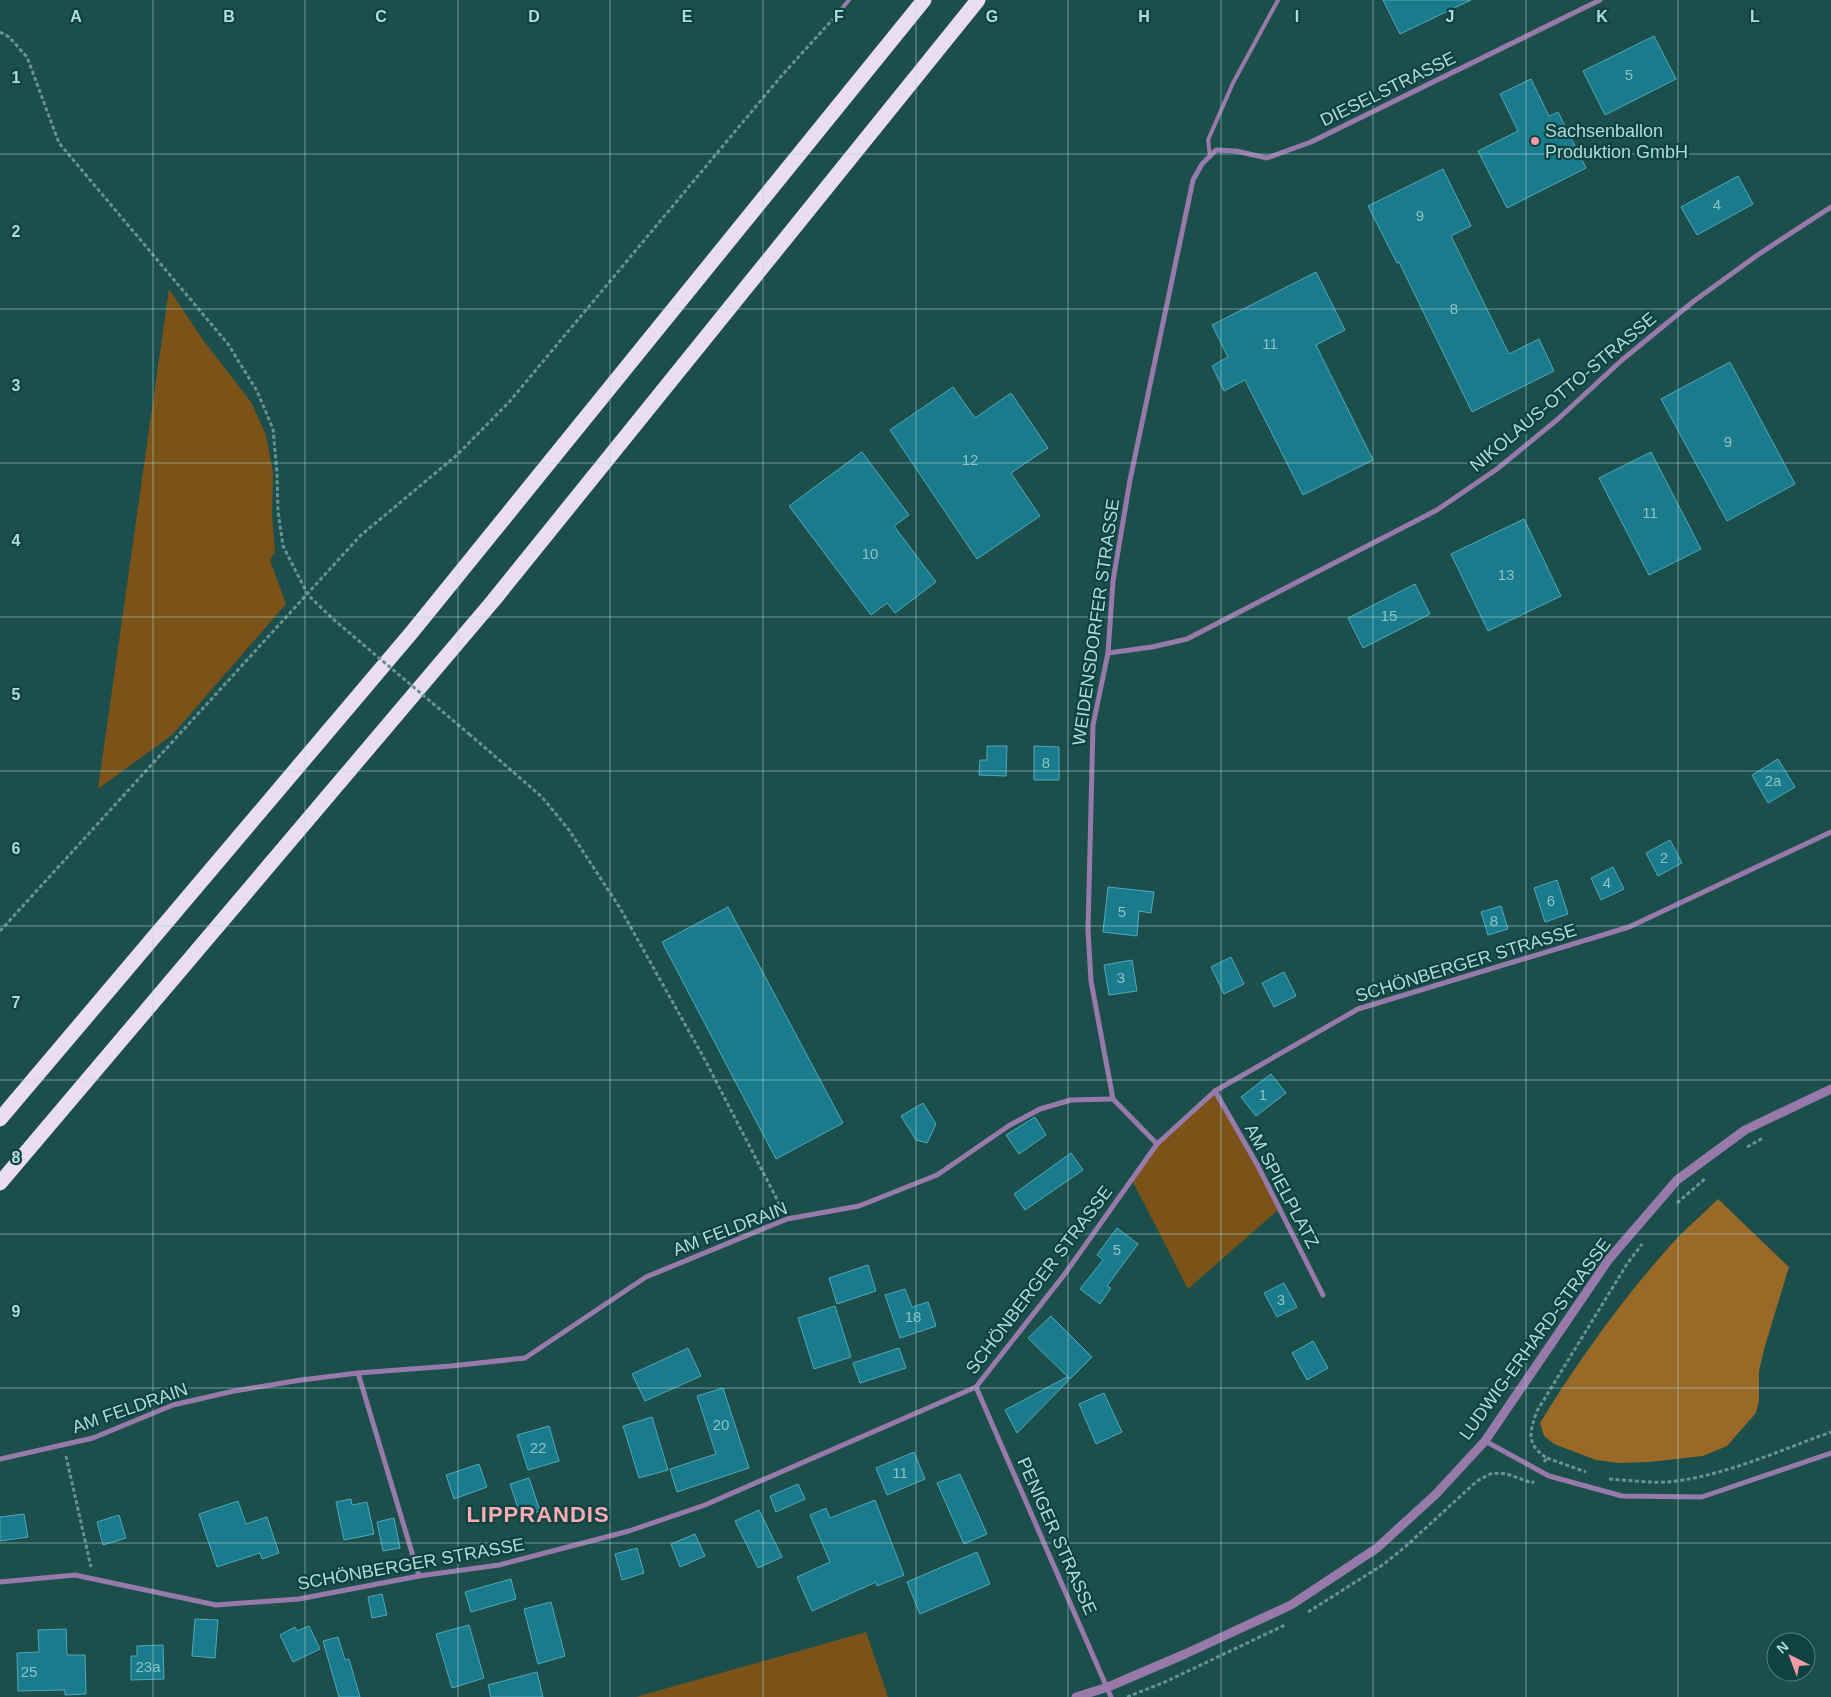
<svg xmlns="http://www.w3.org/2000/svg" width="1831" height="1697" font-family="Helvetica,sans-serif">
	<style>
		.green { fill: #7b5319 }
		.forest { fill: #986927 }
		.building { fill: #197b8c; stroke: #51a9ba }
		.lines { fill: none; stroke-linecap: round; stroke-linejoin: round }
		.path { stroke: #669492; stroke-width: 3; stroke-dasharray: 4 2.5; stroke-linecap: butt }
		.service { stroke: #977aa9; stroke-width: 4 }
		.minor { stroke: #977aa9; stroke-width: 5 }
		.tertiary { stroke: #977aa9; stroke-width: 9 }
		.motorway { stroke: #eadcf3; stroke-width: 15 }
		.path-bridge { stroke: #669492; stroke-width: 3; stroke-dasharray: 4 2.5; stroke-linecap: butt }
		.grid { fill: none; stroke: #b1dbd9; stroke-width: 1; stroke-opacity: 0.55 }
		.poi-dot { fill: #f49aa5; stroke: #0f4341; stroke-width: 2 }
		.labels { text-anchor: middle; stroke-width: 4.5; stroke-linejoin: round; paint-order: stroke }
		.number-label { font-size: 15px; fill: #8bc3c6 }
		.street-label { font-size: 18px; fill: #b1dbd9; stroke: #0f4341 }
		.poi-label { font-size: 18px; fill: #b1dbd9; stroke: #0f4341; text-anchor: start }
		.district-label { font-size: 22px; font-weight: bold; letter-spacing: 1px; fill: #ffabb4; stroke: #0f4341 }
		.grid-label { font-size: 16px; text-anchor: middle; font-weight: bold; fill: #b1dbd9; stroke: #0f4341; stroke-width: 4.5; stroke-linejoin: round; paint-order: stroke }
	</style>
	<rect width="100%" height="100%" fill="#1c4e4c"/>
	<g class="green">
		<polygon points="169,289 203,340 251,402 266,435 273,473 272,515 275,552 270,560 286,604 172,735 98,789"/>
		<polygon points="1215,1091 1279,1209 1188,1289 1132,1180 1157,1144"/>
		<polygon points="866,1632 888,1697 636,1697"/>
	</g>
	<path class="forest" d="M1718 1199 1789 1267 1765 1346 1759 1371V1401L1756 1413 1727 1446 1703 1456 1649 1462 1618 1463 1596 1460 1554 1444 1544 1436 1540 1423C1578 1361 1621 1301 1669 1247 1684 1230 1702 1215 1718 1199Z"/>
	<g class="building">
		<polygon points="1383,0 1471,0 1400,34"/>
		<polygon points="1654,36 1676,79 1605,115 1583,71"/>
		<polygon points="1531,79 1549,116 1558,112 1586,168 1507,208 1478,151 1518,131 1500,94"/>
		<polygon points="1443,169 1471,226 1451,236 1509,354 1539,339 1554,371 1472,412 1399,262 1397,263 1368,206"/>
		<polygon points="1738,176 1753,204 1697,235 1681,207"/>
		<polygon points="1316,272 1345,330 1316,345 1373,460 1303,495 1245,380 1224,391 1212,366 1228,357 1212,325"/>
		<polygon points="1730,362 1795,484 1727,521 1661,399"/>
		<polygon points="953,387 975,418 1011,393 1048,448 1011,473 1040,516 977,559 890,430"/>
		<polygon points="862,452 909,515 894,526 936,582 895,613 887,603 871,615 789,506"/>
		<polygon points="1651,452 1701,549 1649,575 1599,478"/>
		<polygon points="1524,519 1561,596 1488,631 1451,554"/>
		<polygon points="1415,584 1430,614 1363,648 1348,618"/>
		<polygon points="987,746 1007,746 1006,776 979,775 980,760 987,760"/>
		<polygon points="1034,746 1059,747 1059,780 1034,780"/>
		<polygon points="1778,759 1795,787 1768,803 1752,775"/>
		<polygon points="1670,840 1682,863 1658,876 1646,853"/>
		<polygon points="1613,867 1624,889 1601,900 1591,878"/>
		<polygon points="1557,880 1568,914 1545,922 1534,888"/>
		<polygon points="1108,887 1154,892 1151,913 1139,911 1137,936 1103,932"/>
		<polygon points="1501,906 1508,929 1488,935 1481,912"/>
		<polygon points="728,907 843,1123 776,1159 662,942"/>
		<polygon points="1231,957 1244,984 1224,994 1211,967"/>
		<polygon points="1132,960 1137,991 1109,995 1104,965"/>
		<polygon points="1284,972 1296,996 1274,1007 1262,983"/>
		<polygon points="1271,1074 1286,1093 1256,1116 1241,1097"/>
		<polygon points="923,1103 936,1124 927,1143 916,1140 901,1116"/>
		<polygon points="1035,1117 1046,1135 1019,1154 1006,1135"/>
		<polygon points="1071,1153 1083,1170 1025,1210 1014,1194"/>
		<polygon points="1117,1228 1138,1244 1107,1286 1111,1288 1100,1304 1080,1289 1103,1260 1097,1255"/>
		<polygon points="868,1265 876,1291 837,1304 829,1278"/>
		<polygon points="1284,1283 1297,1307 1277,1317 1264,1293"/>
		<polygon points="905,1289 912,1307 928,1302 936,1326 900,1338 885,1295"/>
		<polygon points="835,1306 851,1357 814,1369 798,1318"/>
		<polygon points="1051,1316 1092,1357 1070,1379 1028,1338"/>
		<polygon points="1313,1341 1328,1368 1307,1380 1292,1353"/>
		<polygon points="688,1348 701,1376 645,1401 632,1374"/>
		<polygon points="899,1348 906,1368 860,1383 853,1363"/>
		<polygon points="1067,1377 1069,1380 1017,1433 1005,1410"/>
		<polygon points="723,1388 749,1468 677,1492 670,1469 716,1454 697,1396"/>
		<polygon points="1104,1393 1122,1432 1096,1444 1079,1404"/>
		<polygon points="652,1417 668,1470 639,1478 623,1426"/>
		<polygon points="549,1426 559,1461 528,1470 517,1435"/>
		<polygon points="914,1452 925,1479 887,1495 876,1468"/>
		<polygon points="479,1464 487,1487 454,1499 446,1475"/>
		<polygon points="960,1474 987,1534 964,1544 937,1483"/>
		<polygon points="529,1478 540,1511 521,1517 510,1484"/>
		<polygon points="798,1484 805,1499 776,1512 770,1496"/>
		<polygon points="351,1499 352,1505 367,1502 374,1534 344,1540 336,1502"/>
		<polygon points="875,1500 904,1575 877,1586 876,1582 812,1611 797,1577 830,1562 810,1515 826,1508 830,1518"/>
		<polygon points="238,1501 246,1524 267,1517 279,1553 262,1559 260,1553 217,1567 199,1514"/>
		<polygon points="759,1510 782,1557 758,1568 735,1521"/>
		<polygon points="24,1514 28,1537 0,1541 0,1517"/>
		<polygon points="119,1515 126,1538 103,1545 97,1522"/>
		<polygon points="394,1518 400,1548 383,1551 377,1522"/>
		<polygon points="695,1534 705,1556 680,1567 671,1544"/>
		<polygon points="637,1548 644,1573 622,1580 615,1554"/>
		<polygon points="977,1552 990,1584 920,1614 907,1582"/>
		<polygon points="511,1579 516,1599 471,1612 465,1592"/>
		<polygon points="382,1594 387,1615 372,1618 368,1597"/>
		<polygon points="551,1602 565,1656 538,1664 524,1609"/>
		<polygon points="195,1619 218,1620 215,1658 192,1656"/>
		<polygon points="469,1625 484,1678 452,1688 436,1634"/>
		<polygon points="309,1626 320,1649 293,1662 280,1635 295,1627 297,1631"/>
		<polygon points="66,1629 67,1655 85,1655 86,1694 65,1695 65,1690 18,1691 17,1653 39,1652 38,1630"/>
		<polygon points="338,1637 345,1660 349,1659 360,1697 339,1697 323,1641"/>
		<polygon points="163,1645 164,1679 131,1680 131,1656 137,1656 137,1646"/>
		<polygon points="537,1672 543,1697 491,1697 488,1685"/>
	</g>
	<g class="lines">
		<g class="path">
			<polyline points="0,32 9,37 27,57 59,143 228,344 257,391 273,429 277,473 278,511 283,546 308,595 333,619"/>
			<polyline points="469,734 542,797 569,830 620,908 705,1060 782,1209"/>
			<polyline points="0,931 360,536 457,455 510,401 783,74 833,19"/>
			<polyline points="1747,1147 1763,1138"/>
			<polyline points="1677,1203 1706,1178"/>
			<polyline points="66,1456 91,1567"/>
			<polyline points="1547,1458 1586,1472"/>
			<path d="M1544 1462 1547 1458C1525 1444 1530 1431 1537 1411L1627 1264 1642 1244"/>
			<path d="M1609 1479C1628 1480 1647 1483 1666 1482 1719 1478 1781 1450 1831 1432"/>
			<polyline points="1308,1612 1384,1564 1406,1546 1477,1481 1492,1473 1507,1474 1532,1483 1534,1481"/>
			<polyline points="1127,1697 1165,1682 1285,1625"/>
		</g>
		<g class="service">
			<polyline points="839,12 849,0"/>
			<polyline points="1210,156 1208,140 1233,83 1278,0"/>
		</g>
		<g class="minor">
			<polyline points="1108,653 1152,647 1187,639 1437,510 1497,469 1558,419 1622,360 1694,301 1759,254 1831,207"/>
			<polyline points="1215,1091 1258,1166 1323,1295"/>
			<polyline points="1157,1144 1113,1099 1091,981 1088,930 1093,725 1108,653 1113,581 1130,480 1193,180 1202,164 1216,150 1236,151 1267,158 1311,142 1600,0"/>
			<polyline points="358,1373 419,1576"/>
			<polyline points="976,1387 1111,1697"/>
			<polyline points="1485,1441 1549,1476 1622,1496 1702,1497 1831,1453"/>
			<polyline points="0,1459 93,1438 173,1405 234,1391 301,1380 358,1373 451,1366 525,1358 646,1277 787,1219 859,1206 937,1175 1010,1125 1040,1109 1071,1100 1113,1099"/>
			<polyline points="0,1582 75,1575 216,1605 299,1599 419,1576 499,1565 629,1531 705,1505 976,1387 1064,1275 1157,1144 1215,1091 1358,1009 1629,927 1831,832"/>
		</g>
		<polyline class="tertiary" points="1076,1697 1108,1687 1185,1654 1291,1605 1377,1548 1436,1494 1485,1441 1609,1259 1677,1180 1745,1130 1831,1089"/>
		<g class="motorway">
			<polyline points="0,1119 412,632 924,0"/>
			<polyline points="0,1183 493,601 978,0"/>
		</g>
		<polyline class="path-bridge" points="333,619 469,734"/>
	</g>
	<path class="grid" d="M153 0V1697M305 0V1697M458 0V1697M610 0V1697M763 0V1697M916 0V1697M1068 0V1697M1221 0V1697M1373 0V1697M1526 0V1697M1678 0V1697M0 154H1831M0 309H1831M0 463H1831M0 617H1831M0 771H1831M0 926H1831M0 1080H1831M0 1234H1831M0 1388H1831M0 1543H1831"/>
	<circle class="poi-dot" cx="1535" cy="141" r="5"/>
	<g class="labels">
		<g class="number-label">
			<text x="1629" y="80">5</text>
			<text x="1717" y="210">4</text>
			<text x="1420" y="221">9</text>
			<text x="1454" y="314">8</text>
			<text x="1270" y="349">11</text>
			<text x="1728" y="447">9</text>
			<text x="970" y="465">12</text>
			<text x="1650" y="518">11</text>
			<text x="870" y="559">10</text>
			<text x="1506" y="580">13</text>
			<text x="1389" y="621">15</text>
			<text x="1046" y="768">8</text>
			<text x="1773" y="786">2a</text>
			<text x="1664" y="863">2</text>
			<text x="1607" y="888">4</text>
			<text x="1551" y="906">6</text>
			<text x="1122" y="917">5</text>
			<text x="1494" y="926">8</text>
			<text x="1121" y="983">3</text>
			<text x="1263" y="1100">1</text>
			<text x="1117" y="1255">5</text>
			<text x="1281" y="1305">3</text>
			<text x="913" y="1322">18</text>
			<text x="721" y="1430">20</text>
			<text x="538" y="1453">22</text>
			<text x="900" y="1478">11</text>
			<text x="148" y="1672">23a</text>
			<text x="29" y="1677">25</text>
		</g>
		<g class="street-label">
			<text transform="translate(1388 89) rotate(-26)" y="6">DIESELSTRASSE</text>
			<text transform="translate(1563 392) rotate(-40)" y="6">NIKOLAUS-OTTO-STRASSE</text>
			<text transform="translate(1096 622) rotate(-82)" y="6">WEIDENSDORFER STRASSE</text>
			<text transform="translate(1466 963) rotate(-17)" y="6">SCHÖNBERGER STRASSE</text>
			<text transform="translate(1282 1186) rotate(62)" y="6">AM SPIELPLATZ</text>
			<text transform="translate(730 1229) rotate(-21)" y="6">AM FELDRAIN</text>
			<text transform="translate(1039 1280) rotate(-53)" y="6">SCHÖNBERGER STRASSE</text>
			<text transform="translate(1535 1339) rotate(-54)" y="6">LUDWIG-ERHARD-STRASSE</text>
			<text transform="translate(130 1408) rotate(-19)" y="6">AM FELDRAIN</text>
			<text transform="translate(1057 1536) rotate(66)" y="6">PENIGER STRASSE</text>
			<text transform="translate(411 1564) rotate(-10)" y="6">SCHÖNBERGER STRASSE</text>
		</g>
		<g class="poi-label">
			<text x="1545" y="137">Sachsenballon<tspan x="1545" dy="21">Produktion GmbH</tspan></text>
		</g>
		<g class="district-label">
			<text x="538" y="1522">LIPPRANDIS</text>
		</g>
	</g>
	<g class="grid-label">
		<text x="76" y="22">A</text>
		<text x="229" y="22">B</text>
		<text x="381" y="22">C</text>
		<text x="534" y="22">D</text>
		<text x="687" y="22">E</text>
		<text x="839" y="22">F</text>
		<text x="992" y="22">G</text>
		<text x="1144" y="22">H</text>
		<text x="1297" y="22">I</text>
		<text x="1450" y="22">J</text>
		<text x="1602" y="22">K</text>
		<text x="1755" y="22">L</text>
		<text x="16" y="83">1</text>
		<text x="16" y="237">2</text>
		<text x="16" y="391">3</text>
		<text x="16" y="546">4</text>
		<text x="16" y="700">5</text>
		<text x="16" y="854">6</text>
		<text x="16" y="1008">7</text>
		<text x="16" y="1163">8</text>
		<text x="16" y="1317">9</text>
	</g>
	<g transform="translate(1791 1657) rotate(318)"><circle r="24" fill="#0f4341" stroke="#50807e"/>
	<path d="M0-4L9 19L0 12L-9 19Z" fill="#f49aa5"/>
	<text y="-8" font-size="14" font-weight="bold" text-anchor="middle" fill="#b1dbd9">N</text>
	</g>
</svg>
